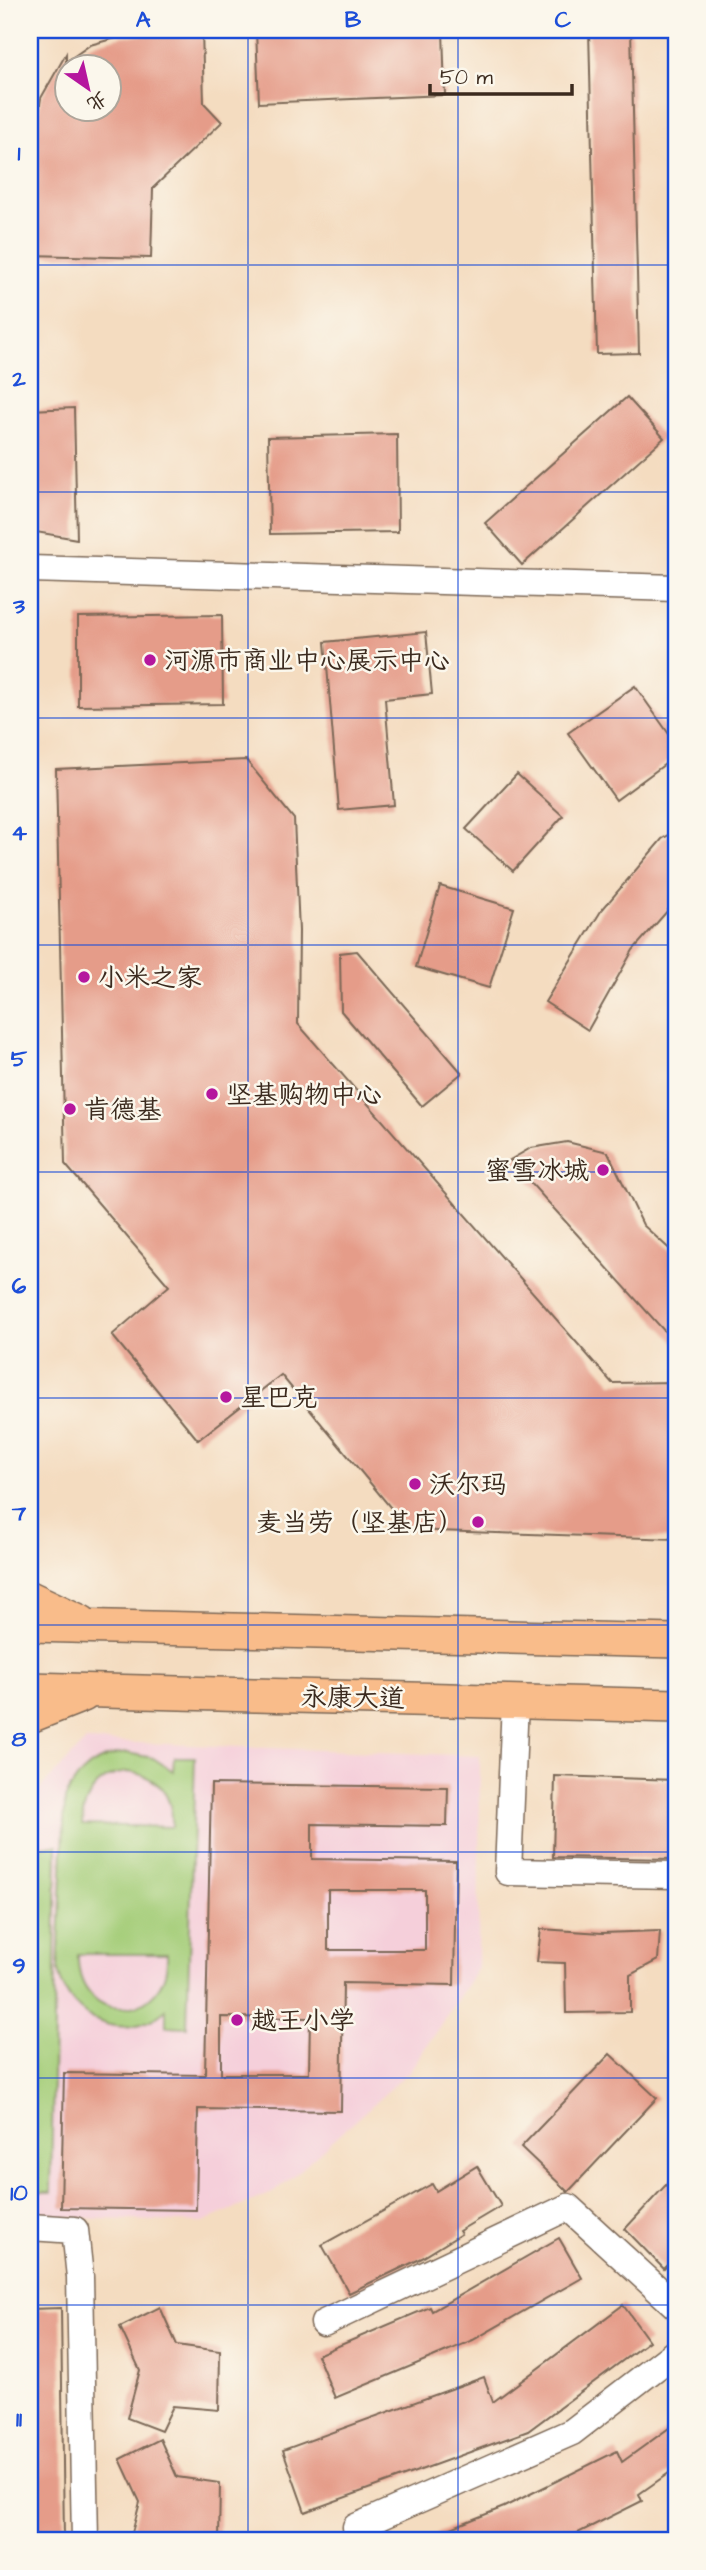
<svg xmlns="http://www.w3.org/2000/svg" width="706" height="2570" font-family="'Architects Daughter','LXGW WenKai TC',sans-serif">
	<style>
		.built { fill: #f5cfda }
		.green { fill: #a6ce7a; stroke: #707c4c; stroke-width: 2; fill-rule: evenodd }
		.building { fill: #e59c89; fill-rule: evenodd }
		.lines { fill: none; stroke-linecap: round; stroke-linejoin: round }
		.minor-casing { stroke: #7c6857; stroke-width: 29 }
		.major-casing { stroke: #7c6857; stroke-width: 36 }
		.minor { stroke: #fff; stroke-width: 26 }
		.major { stroke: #f9bc8a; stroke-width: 33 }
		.grid { fill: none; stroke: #1d4ed8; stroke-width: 2; stroke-opacity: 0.55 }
		.poi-dot { fill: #b5179e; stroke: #fbf7ec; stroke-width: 2.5 }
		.labels { text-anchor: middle; stroke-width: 5; stroke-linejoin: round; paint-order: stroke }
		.poi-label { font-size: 26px; fill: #3b2a1e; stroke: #fbf7ec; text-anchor: start }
		.street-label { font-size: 26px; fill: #3b2a1e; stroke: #fbf7ec }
		.neatline { fill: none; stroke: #1d4ed8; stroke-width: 2.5 }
		.grid-label { font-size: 23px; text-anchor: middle; font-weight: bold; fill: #1d4ed8 }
	</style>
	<rect width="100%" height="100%" fill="#fbf7ec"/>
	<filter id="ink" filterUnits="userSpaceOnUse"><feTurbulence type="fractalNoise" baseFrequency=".0143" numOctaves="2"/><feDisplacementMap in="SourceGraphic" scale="14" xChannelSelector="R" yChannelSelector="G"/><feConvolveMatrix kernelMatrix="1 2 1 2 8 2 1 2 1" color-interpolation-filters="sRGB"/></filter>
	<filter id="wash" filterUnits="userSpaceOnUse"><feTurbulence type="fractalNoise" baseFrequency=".00686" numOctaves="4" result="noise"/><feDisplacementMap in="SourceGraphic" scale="28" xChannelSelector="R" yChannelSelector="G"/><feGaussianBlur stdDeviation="1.57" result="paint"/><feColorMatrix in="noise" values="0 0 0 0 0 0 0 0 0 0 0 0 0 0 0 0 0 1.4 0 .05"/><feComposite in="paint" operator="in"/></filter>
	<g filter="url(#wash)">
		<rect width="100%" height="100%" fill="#f4dcc0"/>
		<polygon class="built" points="86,1741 480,1756 478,1968 409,2072 276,2191 201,2223 30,2216 30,1799"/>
		<g class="green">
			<path d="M127 1753 153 1758 173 1771 174 1757H195L187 2027 166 2026V2010C125 2045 69 2021 58 1971L65 1799C77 1771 97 1756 127 1753ZM127 1772C158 1775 174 1796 172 1827L82 1825C83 1796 97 1776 127 1772ZM78 1954H167C170 2024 75 2028 78 1954Z"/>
			<polygon points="30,1846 57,1846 51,2192 30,2192"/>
		</g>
		<g id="blocks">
			<g class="building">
				<path d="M152 30H202L204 103 222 122 153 188 151 258 30 255V149H33L41 98 66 54V62L90 45 123 36 152 35ZM66 66H108V108H66Z"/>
				<polygon points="256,30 443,30 445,95 259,103"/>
				<polygon points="589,30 631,30 639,353 597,354"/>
				<polygon points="627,397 664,438 522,565 485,523"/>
				<polygon points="74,408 77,539 30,531 30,410"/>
				<polygon points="397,434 398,532 270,534 268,437"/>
				<polygon points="222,615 223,704 78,706 78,617"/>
				<polygon points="426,632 432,694 385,699 394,805 339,810 325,642"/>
				<polygon points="635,686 676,744 676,756 616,800 568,733"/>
				<polygon points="246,760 294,819 299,931 298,1024 612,1383 676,1382 676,1539 409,1530 281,1375 198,1440 112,1335 169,1286 65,1164 56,769"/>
				<polygon points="517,774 563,816 513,871 466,829"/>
				<polygon points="676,831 676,901 633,950 588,1030 545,1002 601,911 662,839"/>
				<polygon points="440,886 514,908 489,988 416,967"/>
				<polygon points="357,951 462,1073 422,1106 341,1011 340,953"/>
				<polygon points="567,1142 608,1152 643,1225 676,1255 676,1344 510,1160 531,1148"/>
				<polygon points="555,1776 676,1780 676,1859 553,1857"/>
				<path d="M211 1784 448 1787 447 1826 312 1824V1859L456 1861 454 1985 343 1983 341 2111 198 2109 196 2210 61 2208 64 2073 205 2075ZM328 1890H425V1950H328ZM221 2017 310 2018 309 2074H221Z"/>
				<polygon points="541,1929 602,1933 660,1931 658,1960 630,1975 630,2012 566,2013 565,1963 537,1962"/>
				<polygon points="610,2054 657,2098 568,2192 521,2147"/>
				<polygon points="477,2166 501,2206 459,2231 461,2234 422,2258 349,2293 322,2245 432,2184 436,2191"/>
				<polygon points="676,2174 676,2257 664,2269 625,2229"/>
				<polygon points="559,2238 582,2278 473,2340 335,2398 317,2355 430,2307 432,2311"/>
				<polygon points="623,2305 649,2341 528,2431 305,2512 283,2450 484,2377 493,2402"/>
				<polygon points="160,2307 177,2345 220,2351 219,2410 173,2406 161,2431 127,2418 140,2370 120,2327"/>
				<polygon points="61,2308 64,2540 30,2540 30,2309"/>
				<polygon points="676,2423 676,2468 639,2494 642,2501 564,2540 421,2540 504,2507 617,2451 622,2462"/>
				<polygon points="160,2439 177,2477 220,2483 219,2540 130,2540 140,2502 120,2459"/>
			</g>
		</g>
	</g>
	<g filter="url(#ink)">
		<use href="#blocks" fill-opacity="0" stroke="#7c6857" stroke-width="2"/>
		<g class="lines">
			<defs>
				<g id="minor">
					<polyline points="30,569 676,588"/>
					<polyline points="515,1701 508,1872 676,1875"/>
					<polyline points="30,2227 75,2230 80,2277 85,2540"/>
					<polyline points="324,2323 568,2207 676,2306"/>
					<polyline points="356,2527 572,2432 676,2352"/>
				</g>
				<g id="major">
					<polyline points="30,1598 81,1622"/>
					<polyline points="30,1625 676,1641"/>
					<polyline points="30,1689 676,1706"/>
					<polyline points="30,1716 83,1695"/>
				</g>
			</defs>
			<use href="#minor" class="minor-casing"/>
			<use href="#major" class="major-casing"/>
			<use href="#minor" class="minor"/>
			<use href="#major" class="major"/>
		</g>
	</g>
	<path class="grid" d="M248 30V2540M458 30V2540M30 265H676M30 492H676M30 718H676M30 945H676M30 1172H676M30 1398H676M30 1625H676M30 1852H676M30 2078H676M30 2305H676"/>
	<g class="poi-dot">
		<circle cx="150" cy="660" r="7"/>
		<circle cx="84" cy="977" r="7"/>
		<circle cx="212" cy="1094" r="7"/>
		<circle cx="70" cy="1109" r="7"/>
		<circle cx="603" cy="1170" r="7"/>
		<circle cx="226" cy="1397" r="7"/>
		<circle cx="415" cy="1484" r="7"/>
		<circle cx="478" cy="1522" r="7"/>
		<circle cx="237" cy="2020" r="7"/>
	</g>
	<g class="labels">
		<g class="poi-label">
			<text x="164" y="669">河源市商业中心展示中心</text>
			<text x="98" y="986">小米之家</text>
			<text x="226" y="1103">坚基购物中心</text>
			<text x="84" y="1118">肯德基</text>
			<text x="589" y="1179" text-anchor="end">蜜雪冰城</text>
			<text x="240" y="1406">星巴克</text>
			<text x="429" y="1493">沃尔玛</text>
			<text x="464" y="1531" text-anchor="end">麦当劳（坚基店）</text>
			<text x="251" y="2029">越王小学</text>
		</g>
		<g class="street-label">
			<text transform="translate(353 1697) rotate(1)" y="9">永康大道</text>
		</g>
	</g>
	<rect width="706" height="2570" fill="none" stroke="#fbf7ec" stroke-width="77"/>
	<g transform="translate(88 88) rotate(146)"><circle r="33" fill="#fbf7ec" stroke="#aea59a" stroke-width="2"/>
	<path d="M0-5L12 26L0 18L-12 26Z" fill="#b5179e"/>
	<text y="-10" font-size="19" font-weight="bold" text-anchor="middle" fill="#3b2a1e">北</text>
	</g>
	<path d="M430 84v10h142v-10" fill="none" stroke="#3b2a1e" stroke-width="3.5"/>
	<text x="440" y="84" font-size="21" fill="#3b2a1e" stroke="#fbf7ec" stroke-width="5" paint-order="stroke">50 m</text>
	<rect x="38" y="38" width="630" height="2494" class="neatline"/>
	<g class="grid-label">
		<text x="143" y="27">A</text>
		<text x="353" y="27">B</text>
		<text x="563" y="27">C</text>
		<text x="19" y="160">1</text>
		<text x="19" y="386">2</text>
		<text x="19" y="613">3</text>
		<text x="19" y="840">4</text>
		<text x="19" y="1066">5</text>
		<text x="19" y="1293">6</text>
		<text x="19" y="1520">7</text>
		<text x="19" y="1746">8</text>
		<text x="19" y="1973">9</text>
		<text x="19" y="2200">10</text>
		<text x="19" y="2426">11</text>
	</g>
</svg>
